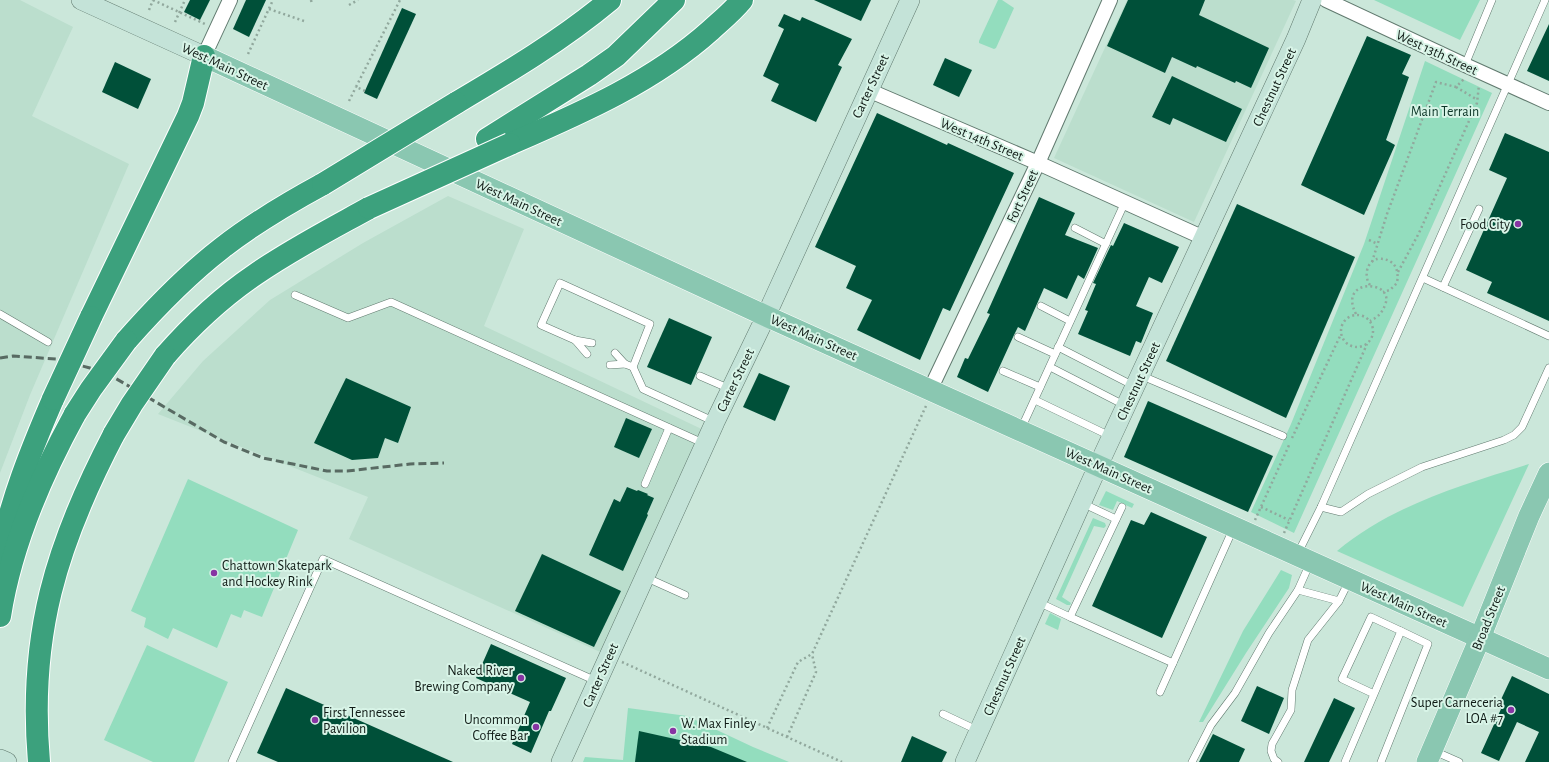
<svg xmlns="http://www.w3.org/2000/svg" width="1549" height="762" font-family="'Alegreya Sans',sans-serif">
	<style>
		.built { fill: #bbdecd }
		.green { fill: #93ddbe }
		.building { fill: #005039 }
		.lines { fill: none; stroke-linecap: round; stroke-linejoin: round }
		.lane-casing { stroke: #617a6f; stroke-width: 8 }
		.street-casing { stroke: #617a6f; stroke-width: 16 }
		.secondary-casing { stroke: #617a6f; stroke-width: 20 }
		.primary-casing { stroke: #fff; stroke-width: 22 }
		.highway-casing { stroke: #fff; stroke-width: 24 }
		.path { stroke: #91a89d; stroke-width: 2.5; stroke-dasharray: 2 3; stroke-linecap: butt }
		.lane { stroke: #fff; stroke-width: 7 }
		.street { stroke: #fff; stroke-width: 14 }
		.secondary { stroke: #c4e3d8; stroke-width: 19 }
		.primary { stroke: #8ac7b1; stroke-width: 21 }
		.highway { stroke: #3ca17d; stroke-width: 22 }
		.rail { stroke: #586a62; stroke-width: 3; stroke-dasharray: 8 4; stroke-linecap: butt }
		.highway-bridge-casing { stroke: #fff; stroke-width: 24; stroke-linecap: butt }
		.highway-bridge { stroke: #3ca17d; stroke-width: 22 }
		.poi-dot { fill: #8734a3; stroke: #d8f4e7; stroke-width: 1.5 }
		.labels { text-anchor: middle; stroke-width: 4; stroke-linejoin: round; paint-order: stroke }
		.street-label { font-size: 14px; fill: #101b16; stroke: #d8f4e7 }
		.park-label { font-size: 14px; fill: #0c3527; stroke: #d8f4e7 }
		.poi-label { font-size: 14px; fill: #101b16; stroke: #d8f4e7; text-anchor: end }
	</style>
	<rect width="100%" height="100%" fill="#cbe7da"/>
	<g class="built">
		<polygon points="0,0 20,0 73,27 32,116 129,164 30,395 0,473"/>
		<polygon points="1127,0 1293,0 1296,1 1194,222 1054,158"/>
		<polygon points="448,196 524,229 484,326 710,433 609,656 349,539 368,497 158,414 203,361 270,300 363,243"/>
	</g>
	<g class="green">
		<polygon points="998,0 1002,0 1014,8 996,48 994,49 979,43 979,41"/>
		<polygon points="1374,0 1480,0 1460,40"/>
		<polygon points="1425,61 1492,93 1294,533 1251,512 1291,424 1364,244"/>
		<path d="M1529 464 1463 607 1337 551C1392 505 1462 485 1529 464Z"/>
		<polygon points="188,479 298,530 262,617 244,610 241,618 231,614 217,648 173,628 168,639 144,627 146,618 131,611"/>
		<polygon points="1106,491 1134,504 1132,508 1117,501 1113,510 1099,505"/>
		<polygon points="1093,518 1105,523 1106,526 1104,528 1094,526 1062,597 1071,603 1070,605 1067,605 1056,599"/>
		<polygon points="1281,570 1292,575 1289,588 1246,653 1203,722 1199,722 1243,631"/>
		<polygon points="1050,613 1061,619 1058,630 1045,624"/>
		<polygon points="147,645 228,682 194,762 153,762 104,740"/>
		<polygon points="628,708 687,716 753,747 789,762 583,762 585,757 623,760"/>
	</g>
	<g class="building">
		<polygon points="190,0 210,0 200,20 184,12"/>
		<polygon points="246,0 266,0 249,37 233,29"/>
		<polygon points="814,0 871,0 861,21"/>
		<polygon points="1128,0 1205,0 1199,15 1269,48 1251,88 1236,81 1235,83 1197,66 1196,68 1172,57 1165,73 1107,46"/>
		<polygon points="402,8 416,14 377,99 364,93"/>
		<polygon points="784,14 800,21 802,17 852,39 838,65 842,67 816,122 771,101 779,84 763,76 784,29 778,26"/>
		<polygon points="1549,24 1549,81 1527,71"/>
		<polygon points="1367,36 1411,55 1402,74 1409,77 1386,140 1395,145 1364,215 1301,185"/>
		<polygon points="945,58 972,70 959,97 933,85"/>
		<polygon points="115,62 151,79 138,109 102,92"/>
		<polygon points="1172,76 1242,109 1226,142 1173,118 1170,125 1152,117"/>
		<polygon points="877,113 947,145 948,143 1014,173 950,311 943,308 920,360 857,330 872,300 846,288 856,266 815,247"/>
		<polygon points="1505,133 1549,152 1549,321 1487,293 1492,282 1466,270 1507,178 1489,170"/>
		<polygon points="1039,197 1075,213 1065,235 1098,248 1084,279 1078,275 1067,299 1044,288 1025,331 1018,327 1014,335 988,392 957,377 965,358 968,359 990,314 987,313"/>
		<polygon points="1237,204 1355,257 1286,418 1166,361"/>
		<polygon points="1124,223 1179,247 1162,283 1149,277 1136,306 1153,313 1141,343 1136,341 1130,356 1078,334 1088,311 1085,310 1096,284 1093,283 1111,245 1113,246"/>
		<polygon points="669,318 712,337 691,385 647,367"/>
		<polygon points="759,373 790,386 775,421 743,407"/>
		<polygon points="346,378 411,407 398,443 385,438 378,458 352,460 314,443"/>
		<polygon points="1148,401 1273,456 1248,512 1124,457"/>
		<polygon points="626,418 652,429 639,458 614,447"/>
		<polygon points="627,487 637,491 638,490 648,494 647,495 654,498 647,514 648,515 623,571 589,555 614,499 620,502"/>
		<polygon points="1151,512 1207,537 1162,638 1092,606 1131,520 1144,525"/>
		<polygon points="542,554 621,591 594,647 515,611"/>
		<polygon points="491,644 566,678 551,711 549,711 531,753 512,744 530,702 476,678"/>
		<polygon points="1512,676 1549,694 1549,762 1525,762 1539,732 1517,722 1499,761 1481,753 1501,709 1497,708"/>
		<polygon points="1257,686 1284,698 1269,734 1241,721"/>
		<polygon points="286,688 453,762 278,762 257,753"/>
		<polygon points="1334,698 1355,708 1329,762 1304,762"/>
		<polygon points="639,731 711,747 747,762 635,762"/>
		<polygon points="1213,734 1245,749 1239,762 1199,762"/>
		<polygon points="912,736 947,752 942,762 901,762"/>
	</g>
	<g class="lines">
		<defs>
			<g id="lane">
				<polyline points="1465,65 1492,0"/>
				<polyline points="1075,228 1106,244"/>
				<polyline points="1423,278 1549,336"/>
				<polyline points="1443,287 1479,209"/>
				<polyline points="295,295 348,318 391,302 705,444"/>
				<polyline points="1041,306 1070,321"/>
				<polyline points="0,314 48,342"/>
				<polyline points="1018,337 1055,354"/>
				<polyline points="575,340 587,354"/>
				<polyline points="592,343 575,340 541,325 560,283 650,324 633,367 643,389 715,422"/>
				<polyline points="1058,347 1134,386"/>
				<polyline points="615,353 625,364 633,367"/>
				<polyline points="610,365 625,364"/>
				<polyline points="1050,367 1126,406"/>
				<polyline points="1003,371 1040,387"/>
				<polyline points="1140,375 1283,436"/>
				<polyline points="700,376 730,389"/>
				<polyline points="1035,400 1110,436"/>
				<polyline points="1021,429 1125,202"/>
				<polyline points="645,484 669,428"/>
				<polyline points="1082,503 1116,519"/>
				<polyline points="1122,507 1070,617 1173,663 1233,529"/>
				<polyline points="1321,507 1341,512 1368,494 1422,467 1504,440 1514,435 1522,427 1549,368"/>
				<polyline points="1298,553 1321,507 1545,0"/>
				<polyline points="1310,563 1298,590 1339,601 1349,581"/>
				<polyline points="645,577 685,595"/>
				<polyline points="1038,602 1070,617"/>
				<polyline points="1160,692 1173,663"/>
				<polyline points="943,714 979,731"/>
				<polyline points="1434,751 1459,762"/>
				<polyline points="232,762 323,559 596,681"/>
				<polyline points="1192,762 1211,725 1235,693 1269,633 1298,590"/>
				<polyline points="1278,762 1274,759 1271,751 1272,744 1291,710 1292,690 1308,640 1339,601"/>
				<polyline points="1345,762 1401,631 1371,617 1342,679 1374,694"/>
				<polyline points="1381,762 1428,644 1401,631"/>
			</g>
			<g id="street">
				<polyline points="1326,0 1465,65 1549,103"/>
				<polyline points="204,56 230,0"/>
				<polyline points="868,90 1038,163 1204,238"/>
				<polyline points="930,390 1038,163 1110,0"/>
			</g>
			<g id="secondary">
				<polyline points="81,0 204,56"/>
				<polyline points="0,759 7,762"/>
				<polyline points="561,762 715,422 766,316 910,0"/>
				<polyline points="965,762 1098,466 1296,39 1312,0"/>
			</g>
			<g id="primary">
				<polyline points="204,56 766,316 1549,669"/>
				<polyline points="1427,762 1480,638 1529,516 1549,473"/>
			</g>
			<g id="highway">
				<path d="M456 103C510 71 562 40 610 0"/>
				<polyline points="487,139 589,75 616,56 674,0"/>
				<path d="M510 144C581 113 653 82 711 30 722 20 733 11 742 0"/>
				<polyline points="91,317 188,116 193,103 204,56"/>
				<path d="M126 341C155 308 187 275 222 248 254 223 288 203 323 184"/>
				<path d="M165 356C192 325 222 297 256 274 292 249 331 229 369 208"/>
				<path d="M0 554C11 500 31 450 53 399"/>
				<path d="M0 616C11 545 40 478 75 414"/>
				<path d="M39 762C28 636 56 545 114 434"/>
			</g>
		</defs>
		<use href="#lane" class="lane-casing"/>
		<use href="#street" class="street-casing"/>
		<use href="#secondary" class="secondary-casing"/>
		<use href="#primary" class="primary-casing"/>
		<use href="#highway" class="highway-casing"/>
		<g class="path">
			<polyline points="153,0 205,24"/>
			<polyline points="311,0 312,4"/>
			<polyline points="349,5 358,0"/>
			<polyline points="269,9 304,21"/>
			<polyline points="149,10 153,0"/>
			<polyline points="175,22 185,0"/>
			<polyline points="248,54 273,0"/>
			<polyline points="1456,87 1476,99"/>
			<polyline points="365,91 356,87 400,0"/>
			<polyline points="349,101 356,87"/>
			<polyline points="1369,240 1378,244"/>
			<polyline points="1372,262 1387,214 1436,82 1456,87 1464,79"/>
			<polyline points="1398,272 1419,233 1477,103 1479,85"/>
			<path d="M1370 285C1364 277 1366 262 1377 259 1378 258 1382 259 1383 259 1396 261 1399 271 1397 283L1390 290 1383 292"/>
			<path d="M1356 314C1337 277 1396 280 1385 305 1382 313 1378 317 1370 321"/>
			<circle cx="1357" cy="331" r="16"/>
			<polyline points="1292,438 1341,334"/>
			<polyline points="1261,507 1289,520"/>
			<polyline points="1255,520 1290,443"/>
			<polyline points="1284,533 1367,344"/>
			<polyline points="622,662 842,762"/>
			<polyline points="767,728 798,662 812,654 926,406"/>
			<polyline points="787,737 816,672 812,654"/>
		</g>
		<use href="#lane" class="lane"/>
		<use href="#street" class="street"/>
		<use href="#secondary" class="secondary"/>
		<use href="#primary" class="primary"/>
		<use href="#highway" class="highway"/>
		<polyline class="rail" points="0,358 13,356 56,359 90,368 115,378 224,442 263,458 327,471 347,471 410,464 444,463"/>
		<defs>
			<g id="highway-bridge">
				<polyline points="323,184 456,103"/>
				<polyline points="369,208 510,144"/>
				<polyline points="53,399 91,317"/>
				<polyline points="75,414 91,389 126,341"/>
				<polyline points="114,434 132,404 165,356"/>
			</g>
		</defs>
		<use href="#highway-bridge" class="highway-bridge-casing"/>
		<use href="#highway-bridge" class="highway-bridge"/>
	</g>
	<g class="poi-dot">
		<circle cx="1518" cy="224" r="4"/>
		<circle cx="214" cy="573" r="4"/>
		<circle cx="521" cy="678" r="4"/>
		<circle cx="1511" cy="710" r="4"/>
		<circle cx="315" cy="720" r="4"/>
		<circle cx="536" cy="727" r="4"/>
		<circle cx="673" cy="731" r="4"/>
	</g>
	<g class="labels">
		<g class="street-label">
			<text transform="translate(1437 52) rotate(25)" y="5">West 13th Street</text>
			<text transform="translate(225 66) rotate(25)" y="5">West Main Street</text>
			<text transform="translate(870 86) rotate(-65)" y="5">Carter Street</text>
			<text transform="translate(1274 87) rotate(-65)" y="5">Chestnut Street</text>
			<text transform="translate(982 139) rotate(23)" y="5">West 14th Street</text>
			<text transform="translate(1022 196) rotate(-65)" y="5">Fort Street</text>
			<text transform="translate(519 202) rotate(25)" y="5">West Main Street</text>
			<text transform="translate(814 337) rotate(24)" y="5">West Main Street</text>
			<text transform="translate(735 380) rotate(-64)" y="5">Carter Street</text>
			<text transform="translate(1138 381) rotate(-65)" y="5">Chestnut Street</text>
			<text transform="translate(1109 470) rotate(24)" y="5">West Main Street</text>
			<text transform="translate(1404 604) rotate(24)" y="5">West Main Street</text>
			<text transform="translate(1488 618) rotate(-68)" y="5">Broad Street</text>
			<text transform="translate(600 675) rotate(-66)" y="5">Carter Street</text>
			<text transform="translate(1004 676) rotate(-66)" y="5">Chestnut Street</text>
		</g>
		<g class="park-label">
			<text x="1445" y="116">Main Terrain</text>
		</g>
		<g class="poi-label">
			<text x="1510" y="229">Food City</text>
			<text x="222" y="570" text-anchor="start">Chattown Skatepark<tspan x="222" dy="16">and Hockey Rink</tspan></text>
			<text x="513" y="675">Naked River<tspan x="513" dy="16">Brewing Company</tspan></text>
			<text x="1503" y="707">Super Carneceria<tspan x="1503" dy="16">LOA #7</tspan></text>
			<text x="323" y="717" text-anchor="start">First Tennessee<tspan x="323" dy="16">Pavilion</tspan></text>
			<text x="528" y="724">Uncommon<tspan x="528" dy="16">Coffee Bar</tspan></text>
			<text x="681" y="728" text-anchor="start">W. Max Finley<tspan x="681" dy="16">Stadium</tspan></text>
		</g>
	</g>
</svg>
